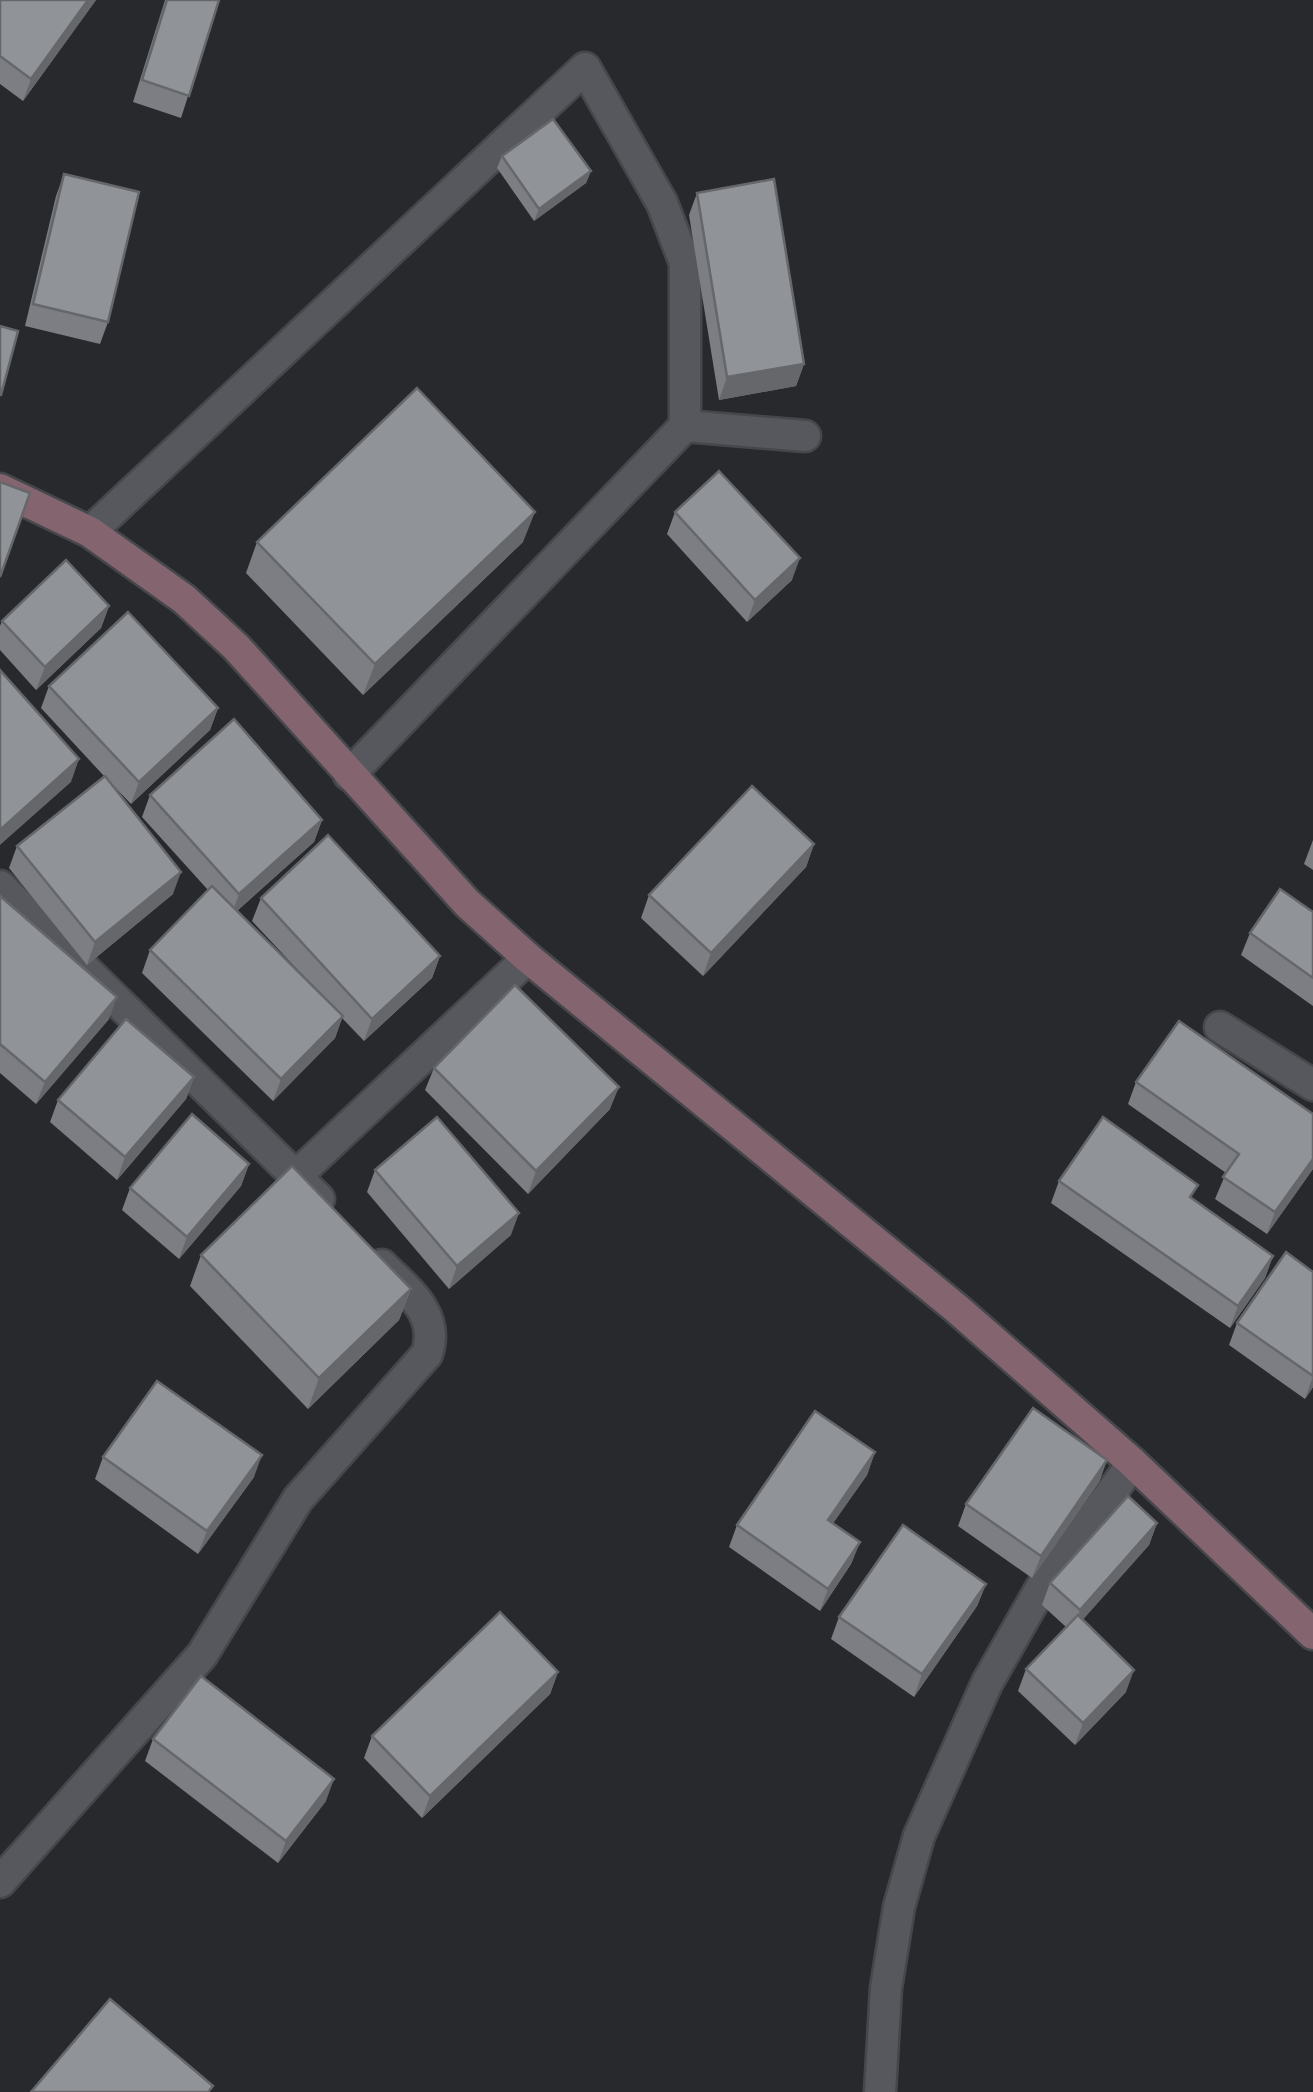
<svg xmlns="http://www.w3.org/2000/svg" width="1313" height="2092" font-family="Roboto,sans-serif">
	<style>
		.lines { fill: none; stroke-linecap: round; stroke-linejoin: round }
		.street-casing { stroke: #46474b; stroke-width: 35 }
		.secondary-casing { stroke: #46474b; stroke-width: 35 }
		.street { stroke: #56585d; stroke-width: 30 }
		.secondary { stroke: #83646f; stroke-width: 30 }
		.wall { fill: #7c7e83 }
		.shaded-wall { fill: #65676a }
		.building { fill: #909398; stroke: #65676a; stroke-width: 2.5 }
	</style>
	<rect width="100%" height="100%" fill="#27292d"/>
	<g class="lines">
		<defs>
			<g id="street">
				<polyline points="685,426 805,436"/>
				<polyline points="90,532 585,68 662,203 685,263 685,426 349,775"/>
				<polyline points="0,886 319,1199"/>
				<polyline points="1220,1027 1313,1085"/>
				<polyline points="296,1176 528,958"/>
				<path d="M0 1882 202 1655 298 1499 427 1354C440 1314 408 1291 382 1265"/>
				<polyline points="880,2092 886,1988 899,1907 919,1836 987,1683 1041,1588 1133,1463"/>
			</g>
			<polyline id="secondary" points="0,489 90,532 184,599 236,647 467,903 528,958 956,1308 1133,1463 1313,1634"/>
		</defs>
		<use href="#street" class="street-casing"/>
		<use href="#secondary" class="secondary-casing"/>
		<use href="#street" class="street"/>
		<use href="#secondary" class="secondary"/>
	</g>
	<g class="wall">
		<polygon points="0,0 96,0 23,101 0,84"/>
		<polygon points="165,0 219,0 181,118 133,102"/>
		<polygon points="502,156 591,171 586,183 534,221 497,168"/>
		<polygon points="64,174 108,322 100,344 25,326 56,196"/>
		<polygon points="697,193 804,364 796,386 719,400 689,215"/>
		<polygon points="675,512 792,580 747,622 667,534"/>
		<polygon points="257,542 523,542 363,695 246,573"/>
		<polygon points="109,606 101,628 36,690 0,650 0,626 2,621"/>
		<polygon points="49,686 218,708 210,730 131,804 106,778 173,894 87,965 9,868 17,846 104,776 41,708"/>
		<polygon points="150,795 322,820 314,842 237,911 311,984 252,921 261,898 440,956 432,978 364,1041 342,1018 335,1038 273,1101 142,973 150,950 208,890 142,817"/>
		<polygon points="1313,840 1313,870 1304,864"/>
		<polygon points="814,844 806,867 703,976 641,918 649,895"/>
		<polygon points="0,896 109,1019 36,1104 0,1073"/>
		<polygon points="1313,912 1313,1006 1241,955 1250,933"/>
		<polygon points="434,1068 610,1109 528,1194 425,1090"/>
		<polygon points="194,1077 186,1099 117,1180 50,1122 58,1100"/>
		<polygon points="1136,1082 1313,1114 1313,1169 1267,1234 1215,1199 1226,1173 1128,1104"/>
		<polygon points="249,1164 241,1186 179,1259 122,1210 130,1188"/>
		<polygon points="375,1170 511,1235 449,1289 367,1192"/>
		<polygon points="1059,1181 1193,1200 1273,1256 1265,1278 1230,1328 1051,1203"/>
		<polygon points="201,1255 411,1289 399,1320 308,1409 190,1286"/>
		<polygon points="1313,1272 1313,1387 1305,1399 1229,1345 1237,1323"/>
		<polygon points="875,1452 867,1475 833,1523 860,1542 851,1564 820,1611 729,1547 737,1525"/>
		<polygon points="103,1457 254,1477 198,1554 95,1479"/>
		<polygon points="1107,1460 1099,1482 1032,1578 958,1526 966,1504"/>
		<polygon points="1157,1523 1149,1545 1083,1619 1126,1692 1075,1745 1018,1691 1026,1669 1066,1627 1042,1605 1050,1583"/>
		<polygon points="986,1584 977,1606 914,1697 831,1639 839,1617"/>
		<polygon points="558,1672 550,1694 422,1818 364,1758 372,1736"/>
		<polygon points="153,1739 326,1801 278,1863 145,1761"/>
	</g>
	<g class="shaded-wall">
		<polygon points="88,0 96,0 23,101 31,79"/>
		<polygon points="591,171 586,183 534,221 539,209"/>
		<polygon points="804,364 796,386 719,400 727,377"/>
		<polygon points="535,512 523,542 363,695 375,664"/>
		<polygon points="800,558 792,580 747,622 755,600"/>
		<polygon points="109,606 101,628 36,690 45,667"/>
		<polygon points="218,708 210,730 131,804 139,782"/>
		<polygon points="79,759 71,782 0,845 0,830"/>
		<polygon points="322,820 314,842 231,916 239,894"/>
		<polygon points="814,844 806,867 703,976 711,953"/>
		<polygon points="181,872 173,894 87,965 95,942"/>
		<polygon points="440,956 432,978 364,1041 372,1019"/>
		<polygon points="117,997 109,1019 36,1104 45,1082"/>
		<polygon points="343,1016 335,1038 273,1101 281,1079"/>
		<polygon points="194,1077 186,1099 117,1180 125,1157"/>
		<polygon points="619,1087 610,1109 528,1194 536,1171"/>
		<polygon points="1313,1159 1313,1169 1267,1234 1275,1212"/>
		<polygon points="249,1164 241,1186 179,1259 187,1237"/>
		<polygon points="519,1213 511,1235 449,1289 457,1266"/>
		<polygon points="1273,1256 1265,1278 1230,1328 1238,1306"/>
		<polygon points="411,1289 399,1320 308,1409 319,1378"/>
		<polygon points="1313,1376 1313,1387 1305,1399"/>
		<polygon points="875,1452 867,1475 820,1542 828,1520"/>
		<polygon points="262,1455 254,1477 198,1554 207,1531"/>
		<polygon points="1107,1460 1099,1482 1032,1578 1041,1556"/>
		<polygon points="1157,1523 1149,1545 1072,1632 1080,1610"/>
		<polygon points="860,1542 851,1564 820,1611 828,1589"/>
		<polygon points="986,1584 977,1606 914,1697 922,1674"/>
		<polygon points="1134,1670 1126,1692 1075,1745 1083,1723"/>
		<polygon points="558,1672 550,1694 422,1818 430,1796"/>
		<polygon points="334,1779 326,1801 278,1863 286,1841"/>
	</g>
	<g class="building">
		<polygon points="0,0 88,0 31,79 0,56"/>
		<polygon points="167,0 219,0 189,96 142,80"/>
		<polygon points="553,119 591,171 539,209 502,156"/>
		<polygon points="64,174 139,192 108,322 33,304"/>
		<polygon points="774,179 804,364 727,377 697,193"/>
		<polygon points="0,326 18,331 1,395 0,395"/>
		<polygon points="417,388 535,512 375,664 257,542"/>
		<polygon points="719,471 800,558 755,600 675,512"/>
		<polygon points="0,482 30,493 0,577"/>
		<polygon points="66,560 109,606 45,667 2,621"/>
		<polygon points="128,612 218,708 139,782 49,686"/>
		<polygon points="0,670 79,759 0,830"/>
		<polygon points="234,719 322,820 239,894 150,795"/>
		<polygon points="105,776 181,872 95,942 17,846"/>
		<polygon points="752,786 814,844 711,953 649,895"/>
		<polygon points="328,835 440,956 372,1019 261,898"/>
		<polygon points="212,886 343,1016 281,1079 150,950"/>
		<polygon points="1280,889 1313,912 1313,978 1250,933"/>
		<polygon points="0,896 117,997 45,1082 0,1044"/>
		<polygon points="515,985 619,1087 536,1171 434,1068"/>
		<polygon points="126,1019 194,1077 125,1157 58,1100"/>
		<polygon points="1179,1021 1313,1114 1313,1159 1275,1212 1223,1177 1239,1154 1136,1082"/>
		<polygon points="192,1114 249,1164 187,1237 130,1188"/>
		<polygon points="437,1117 519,1213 457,1266 375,1170"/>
		<polygon points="1103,1117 1198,1185 1190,1197 1273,1256 1238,1306 1059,1181"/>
		<polygon points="292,1166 411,1289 319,1378 201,1255"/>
		<polygon points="1286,1252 1313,1272 1313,1376 1237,1323"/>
		<polygon points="157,1381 262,1455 207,1531 103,1457"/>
		<polygon points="1033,1408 1107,1460 1041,1556 966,1504"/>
		<polygon points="815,1411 875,1452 828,1520 860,1542 828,1589 737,1525"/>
		<polygon points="1128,1496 1157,1523 1080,1610 1050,1583"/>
		<polygon points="903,1525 986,1584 922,1674 839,1617"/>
		<polygon points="500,1612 558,1672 430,1796 372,1736"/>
		<polygon points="1078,1615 1134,1670 1083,1723 1026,1669"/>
		<polygon points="201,1676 334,1779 286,1841 153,1739"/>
		<polygon points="110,1999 213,2086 208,2092 31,2092"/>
	</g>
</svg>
